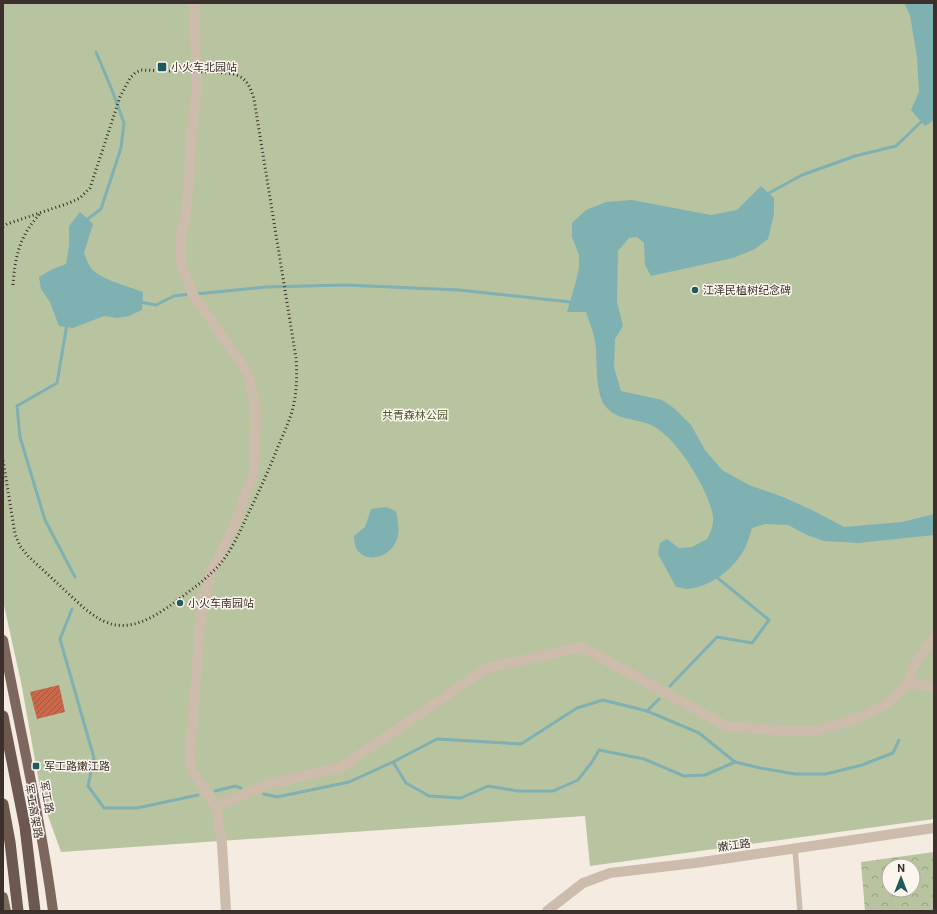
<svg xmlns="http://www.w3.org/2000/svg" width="937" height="914" font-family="Roboto,'Noto Sans SC',sans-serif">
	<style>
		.forest { fill: url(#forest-crowns); fill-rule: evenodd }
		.park { fill: #b8c4a0 }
		.water { fill: #7fb0b2 }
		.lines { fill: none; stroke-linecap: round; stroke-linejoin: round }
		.stream { stroke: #7fb0b2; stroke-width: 3 }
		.building { fill: url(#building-hatch) }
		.service { stroke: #cdbbac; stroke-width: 5.5 }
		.minor { stroke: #cdbbac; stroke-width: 10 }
		.tertiary { stroke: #cdbbac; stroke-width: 10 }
		.primary { stroke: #7d675c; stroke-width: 10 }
		.trunk { stroke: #6c584f; stroke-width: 11 }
		.rail { stroke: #3b302b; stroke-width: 3; stroke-dasharray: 1 3; stroke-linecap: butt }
		.poi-dot { fill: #1f5a5e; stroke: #fbf5ee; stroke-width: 1.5 }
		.labels { text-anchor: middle; stroke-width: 3; stroke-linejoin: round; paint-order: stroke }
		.poi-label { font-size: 11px; fill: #3b302b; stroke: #fbf5ee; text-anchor: start }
		.park-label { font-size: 11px; fill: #4a5a2e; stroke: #fbf5ee }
		.street-label { font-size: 11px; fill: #3b302b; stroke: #fbf5ee }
	</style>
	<defs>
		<pattern id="forest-crowns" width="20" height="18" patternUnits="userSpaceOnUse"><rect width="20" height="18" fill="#b8c4a0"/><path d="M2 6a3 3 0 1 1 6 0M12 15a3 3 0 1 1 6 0" fill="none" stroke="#97a083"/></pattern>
		<pattern id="building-hatch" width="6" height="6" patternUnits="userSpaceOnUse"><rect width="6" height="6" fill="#c8694b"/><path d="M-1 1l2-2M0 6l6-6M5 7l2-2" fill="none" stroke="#a4573f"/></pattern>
	</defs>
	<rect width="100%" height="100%" fill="#f4ebe1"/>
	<path class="forest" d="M934 852V911H865L861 862ZM889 866H913V890H889Z"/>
	<polygon class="park" points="3,3 934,3 934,819 590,866 585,816 61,852 42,799 21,682 3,601"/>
	<g class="water">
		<polygon points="904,3 934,3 934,120 925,126 911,110 919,92 917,57 910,15"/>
		<path d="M761 186 774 198V214L768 239 755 249 733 258 651 276 645 265 644 243 637 237 629 238 618 251 617 302 623 326 615 339 614 367 621 391 662 400 675 409 691 425 705 450 722 470 749 485 783 497 814 511 844 527 902 522 934 514V535L858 543 824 541 807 535 788 525 765 524 752 528C750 534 748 542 745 548 734 569 712 586 688 589 684 589 680 587 676 587L658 554 660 543 667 539 679 548 692 547 707 539C711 532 714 524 713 516 709 490 675 435 651 425 636 418 618 421 606 407 594 393 598 359 595 341 593 331 589 321 586 312H567L576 281 579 268V255L572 237V223L586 210 606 202 632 200 711 215 737 210Z"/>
		<path d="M80 212 93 224 84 253C86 258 88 264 91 268 99 279 130 287 143 292L142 310 129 316 117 318 104 316 73 328 59 326 50 302 41 289 39 277 51 270 66 264 69 246V226Z"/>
		<path d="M386 507 396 511C398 520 400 531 397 539 389 563 353 565 354 536L365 527 371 509Z"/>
	</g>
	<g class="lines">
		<g class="stream">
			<polyline points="769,193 802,175 855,156 896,146 921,122"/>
			<polyline points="85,221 101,209 121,148 124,123 112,90 96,52"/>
			<polyline points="196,294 266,287 345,285 459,290 570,302"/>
			<polyline points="140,302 156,305 174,296 190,294"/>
			<polyline points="67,324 57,383 17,406 20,437 45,520 75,577"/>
			<polyline points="72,609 60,639 94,758 88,786 104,808 137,808 198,795"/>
			<polyline points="670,686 717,637 752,643 769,620 714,575"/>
			<polyline points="647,711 699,733 735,762"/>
			<polyline points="393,762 406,783 429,796 461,798 488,786 518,791 553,791 578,780 592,762 599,750 644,759 684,776 705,775 735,762 760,768 795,774 826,774 862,765 893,753 899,740"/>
			<polyline points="215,791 235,786 241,788"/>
			<polyline points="264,794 277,797 349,782 393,762 437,739 521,744 577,708 603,700 647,711 659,699"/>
		</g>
	</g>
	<polygon class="building" points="59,685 65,712 37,719 30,692"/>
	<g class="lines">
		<polyline class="service" points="795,849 800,911"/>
		<g class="minor">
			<polyline points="194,3 197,89 192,128 187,206 181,238 181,263 192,293 248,373 256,413 254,473 233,528 210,574 201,613 190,755 192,770 216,807 222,844 226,911"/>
			<polyline points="908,683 934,687"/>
			<polyline points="216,807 268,784 340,768 487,668 582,647 726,726 787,731 815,731 856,719 888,703 908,683 913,667 934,637"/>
		</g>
		<polyline class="tertiary" points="547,911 583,883 610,873 695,863 934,828"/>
		<g class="primary">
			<path d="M3 640C20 731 41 820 53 911"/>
			<polyline points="3,897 6,911"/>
		</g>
		<g class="trunk">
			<polyline points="3,716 25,827 35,911"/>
			<polyline points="3,804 10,842 18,911"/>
		</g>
		<g class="rail">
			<path d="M3 227 7 224 69 203 80 198 90 188 120 97 130 78 135 73 141 70C163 71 186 71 209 72 218 73 230 72 239 76 248 81 251 89 254 99L296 358C297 373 297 388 294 403 291 419 283 434 277 449 269 470 259 491 249 512 241 529 233 548 221 563 208 578 191 590 175 602 156 616 130 633 106 622 98 619 92 614 85 609L28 556 20 546 15 534 3 460"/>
			<path d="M13 285C15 256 20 235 40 214"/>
		</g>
	</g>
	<g class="poi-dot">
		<rect x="157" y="62" width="10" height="10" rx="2"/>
		<circle cx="695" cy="290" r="4"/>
		<circle cx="180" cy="603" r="4"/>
		<rect x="32" y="762" width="8" height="8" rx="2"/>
	</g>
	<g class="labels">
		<g class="poi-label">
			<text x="171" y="71">小火车北园站</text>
			<text x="703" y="294">江泽民植树纪念碑</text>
			<text x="188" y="607">小火车南园站</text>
			<text x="44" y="770">军工路嫩江路</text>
		</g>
		<g class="park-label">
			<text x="415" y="419">共青森林公园</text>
		</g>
		<g class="street-label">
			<text transform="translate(47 797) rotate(79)" y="4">军工路</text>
			<text transform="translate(34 811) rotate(80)" y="4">军工高架路</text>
			<text transform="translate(734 845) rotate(-8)" y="4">嫩江路</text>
		</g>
	</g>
	<rect width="937" height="914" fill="none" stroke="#3b302b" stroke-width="8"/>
	<g transform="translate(901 878)"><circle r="19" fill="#fbf5ee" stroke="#aea6a0"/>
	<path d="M0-3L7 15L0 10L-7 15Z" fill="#1f5a5e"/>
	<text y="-6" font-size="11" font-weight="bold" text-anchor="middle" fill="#3b302b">N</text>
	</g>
</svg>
